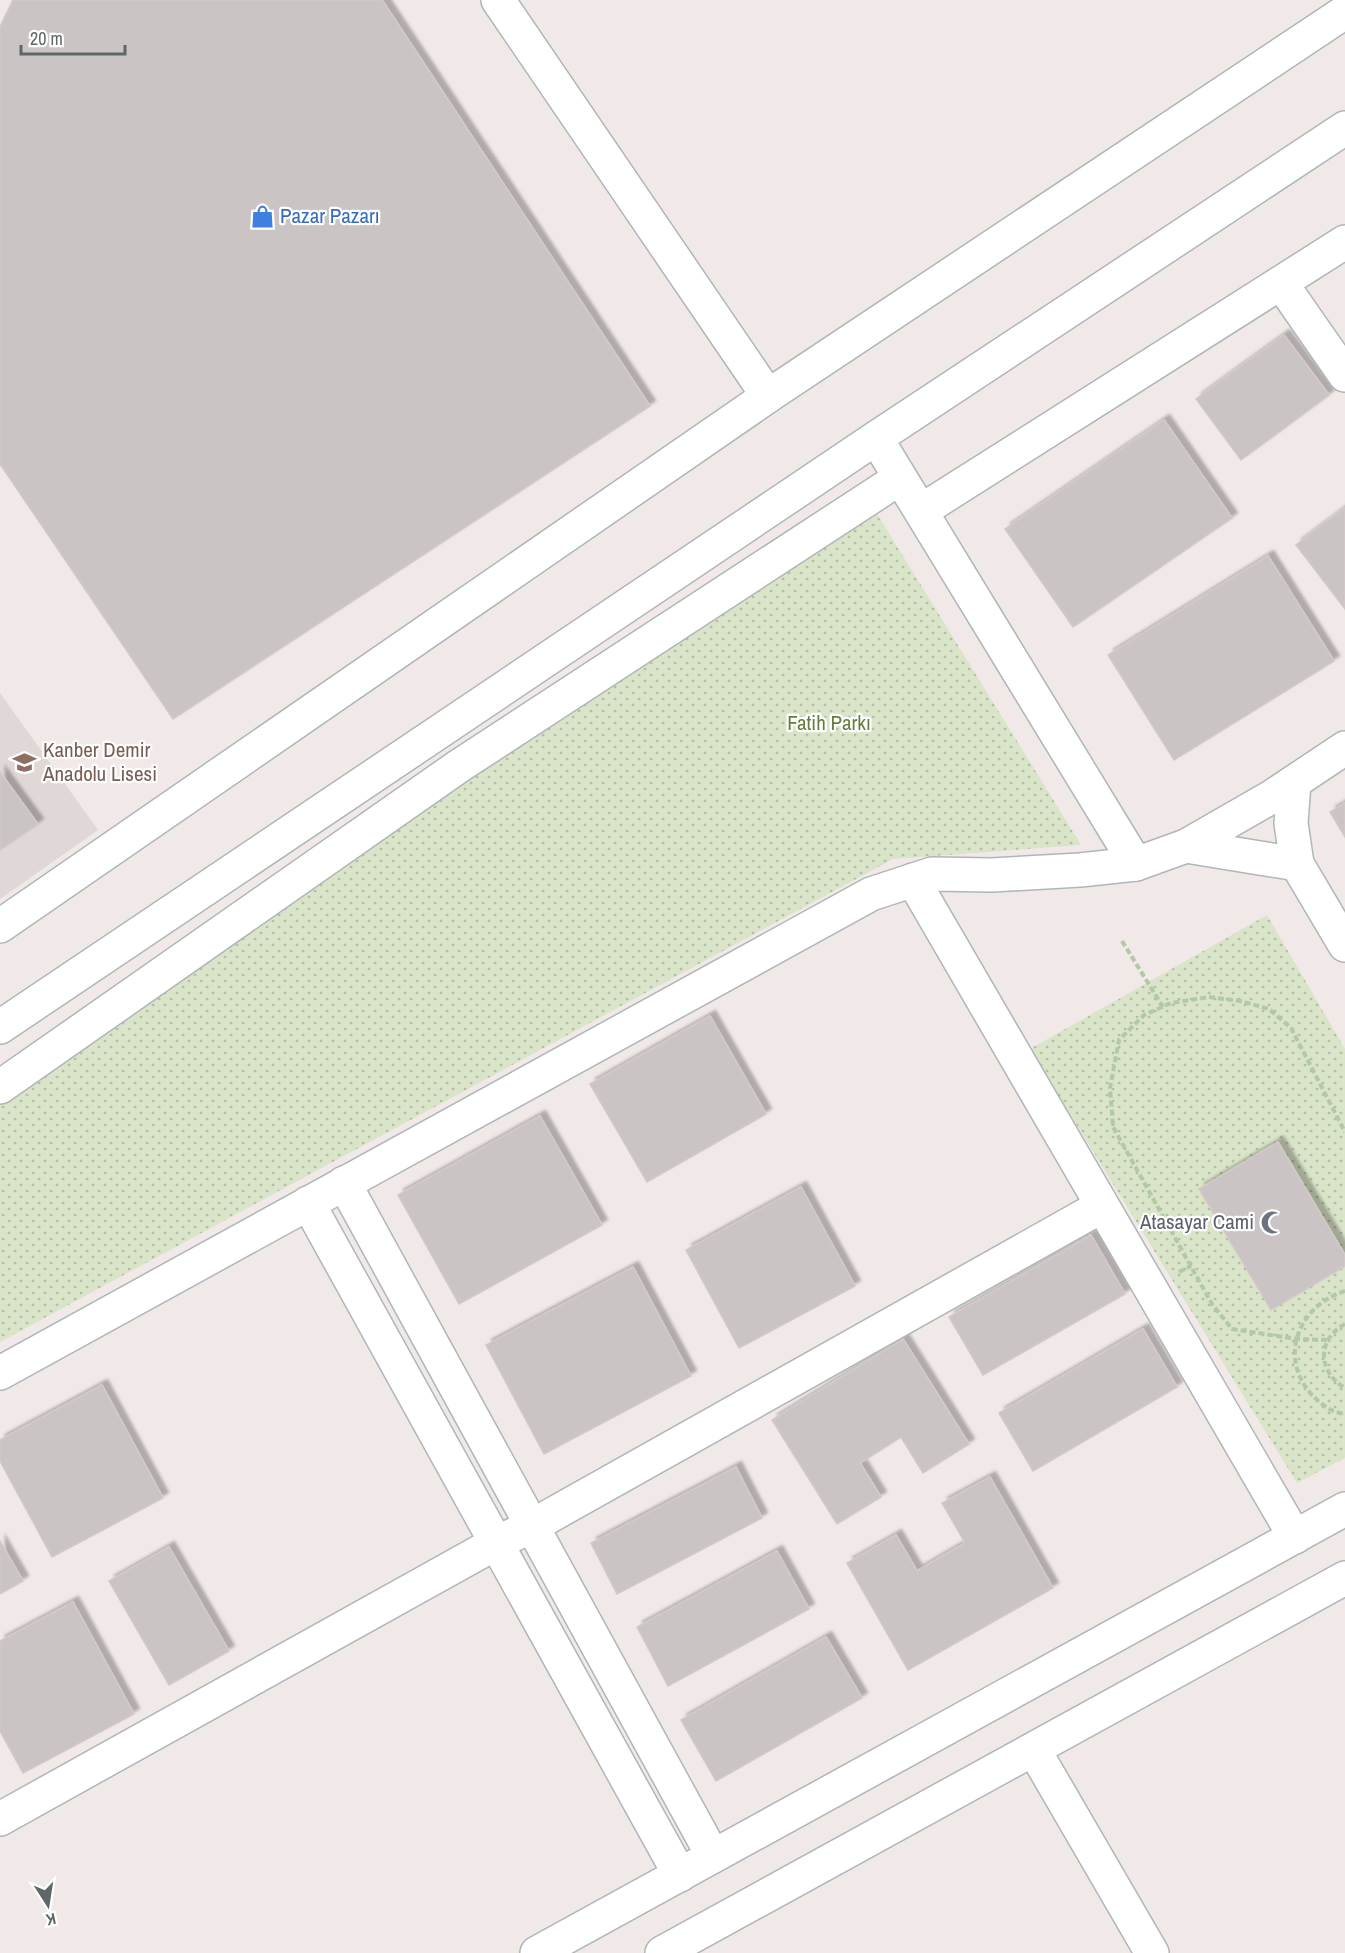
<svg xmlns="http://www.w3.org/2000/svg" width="1345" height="1953" font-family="'Archivo Narrow',sans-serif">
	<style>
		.education { fill: #dfd8d7 }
		.park { fill: url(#park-dots) }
		.building { fill: #cbc4c4; stroke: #d4c8c7; stroke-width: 1.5; filter: url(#shadow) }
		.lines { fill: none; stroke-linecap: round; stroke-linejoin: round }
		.minor-casing { stroke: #b0b6b6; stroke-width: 36 }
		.secondary-casing { stroke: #b0b6b6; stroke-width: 36 }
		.path { stroke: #b3c9a6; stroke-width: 4; stroke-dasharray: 6 3; stroke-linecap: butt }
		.minor { stroke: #fff; stroke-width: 33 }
		.secondary { stroke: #fff; stroke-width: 33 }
		.labels { text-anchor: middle; stroke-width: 4.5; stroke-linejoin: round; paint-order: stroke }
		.shop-label { font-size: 21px; fill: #366cbe; stroke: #fff; text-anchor: start }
		.park-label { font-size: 21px; fill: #657e3f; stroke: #fff }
		.education-label { font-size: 21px; fill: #785e54; stroke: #fff; text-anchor: start }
		.worship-label { font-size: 21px; fill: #5b616d; stroke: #fff; text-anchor: end }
	</style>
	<defs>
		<pattern id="park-dots" width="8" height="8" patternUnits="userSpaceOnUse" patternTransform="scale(1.5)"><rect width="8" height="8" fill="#dae4c8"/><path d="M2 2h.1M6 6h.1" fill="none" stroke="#b4bda6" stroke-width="1.8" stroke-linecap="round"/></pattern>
		<filter id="shadow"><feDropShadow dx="5.5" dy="-5.5" stdDeviation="1.5" flood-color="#0004"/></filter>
	</defs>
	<rect width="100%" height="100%" fill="#f0e9e8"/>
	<polygon class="education" points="0,693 98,830 0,899"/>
	<g class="park">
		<polygon points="877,514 1081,845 893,859 0,1342 0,1104 455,786"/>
		<polygon points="1267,915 1345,1049 1345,1458 1297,1483 1030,1049"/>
	</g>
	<g class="building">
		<polygon points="13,0 382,0 650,406 173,719 0,464 0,27"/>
		<polygon points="1284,335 1329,395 1241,460 1196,399"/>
		<polygon points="1164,420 1232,518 1073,627 1005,529"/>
		<polygon points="1345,508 1345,609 1296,545"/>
		<polygon points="1268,556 1334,661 1174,760 1108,655"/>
		<polygon points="0,772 38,824 0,850"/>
		<polygon points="1345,803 1345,837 1330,812"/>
		<polygon points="710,1016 766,1114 647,1182 590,1084"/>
		<polygon points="540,1116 602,1225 459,1304 398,1195"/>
		<polygon points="1278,1142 1345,1255 1345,1266 1271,1310 1199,1189"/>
		<polygon points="801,1187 855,1286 739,1348 686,1250"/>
		<polygon points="1091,1235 1125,1294 983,1375 949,1317"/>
		<polygon points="633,1267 691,1376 544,1454 486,1345"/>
		<polygon points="1143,1329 1177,1387 1033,1471 999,1413"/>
		<polygon points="903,1339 969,1444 923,1473 901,1437 860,1463 881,1497 837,1524 772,1420"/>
		<polygon points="102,1385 163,1498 52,1557 0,1461 0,1440"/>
		<polygon points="736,1467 762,1518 617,1594 591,1543"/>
		<polygon points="990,1477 1053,1588 908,1670 847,1563 896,1535 917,1571 965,1543 942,1503"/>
		<polygon points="0,1541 23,1581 0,1594"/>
		<polygon points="169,1547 229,1651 169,1685 109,1581"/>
		<polygon points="777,1551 809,1609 668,1686 637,1627"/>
		<polygon points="73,1602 134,1714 23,1773 0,1731 0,1641"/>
		<polygon points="826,1637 862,1698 716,1781 681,1720"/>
	</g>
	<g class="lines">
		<defs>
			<g id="minor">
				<polyline points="498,0 768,396"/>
				<polyline points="1281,283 1345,375"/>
				<polyline points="876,438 1136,864"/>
				<polyline points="921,511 1345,242"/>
				<polyline points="1294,782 1291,823 1297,864"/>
				<polyline points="1186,846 1297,864 1345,945"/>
				<polyline points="913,880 1295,1537"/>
				<polyline points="0,1087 459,766 900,478"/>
				<polyline points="344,1183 713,1856"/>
				<polyline points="308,1203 680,1875"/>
				<polyline points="0,1373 871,894 932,874 992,875 1080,870 1136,864 1186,846 1273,796 1345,748"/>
				<polyline points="1034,1750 1152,1953"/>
				<polyline points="0,1819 496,1543 532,1526 1102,1206"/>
				<polyline points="537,1953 1345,1509"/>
				<polyline points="662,1953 1345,1578"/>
			</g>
			<g id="secondary">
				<polyline points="0,926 768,396 1345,12"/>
				<polyline points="0,1027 876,438 1345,128"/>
			</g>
		</defs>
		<use href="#minor" class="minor-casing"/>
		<use href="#secondary" class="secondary-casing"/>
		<g class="path">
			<polyline points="1122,941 1163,1007"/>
			<polyline points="1179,1272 1191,1266"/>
			<path d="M1345 1291C1298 1306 1277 1358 1313 1396 1322 1405 1333 1413 1345 1414"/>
			<path d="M1345 1324C1316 1340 1318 1372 1345 1388"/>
			<polyline points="1327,1340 1297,1339 1232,1329 1212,1304 1113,1127 1110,1088 1119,1040 1144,1015 1171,1003 1209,997 1240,1001 1269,1009 1291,1028 1345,1132"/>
		</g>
		<use href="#minor" class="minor"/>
		<use href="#secondary" class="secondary"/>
	</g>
	<defs>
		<symbol id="shop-bare" viewBox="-9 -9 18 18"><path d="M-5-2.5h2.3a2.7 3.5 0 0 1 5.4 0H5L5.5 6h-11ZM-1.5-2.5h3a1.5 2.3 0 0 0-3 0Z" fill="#3f7fe0" stroke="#fff" stroke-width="2.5" paint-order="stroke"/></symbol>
		<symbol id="university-bare" viewBox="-9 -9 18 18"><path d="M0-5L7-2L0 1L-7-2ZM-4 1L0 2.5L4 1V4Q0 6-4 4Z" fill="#8d6e63" stroke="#fff" stroke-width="2.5" paint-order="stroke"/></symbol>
		<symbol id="mosque-bare" viewBox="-9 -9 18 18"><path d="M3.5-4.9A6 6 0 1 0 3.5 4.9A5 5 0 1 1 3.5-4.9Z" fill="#6b7280" stroke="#fff" stroke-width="2.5" paint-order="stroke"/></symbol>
	</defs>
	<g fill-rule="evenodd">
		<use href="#shop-bare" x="246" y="200" width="33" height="33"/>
		<use href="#university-bare" x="8" y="746" width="33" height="33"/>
		<use href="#mosque-bare" x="1256" y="1206" width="33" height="33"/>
	</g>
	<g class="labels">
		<g class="shop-label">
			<text x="280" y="223">Pazar Pazarı</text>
		</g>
		<g class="park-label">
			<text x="829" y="730">Fatih Parkı</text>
		</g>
		<g class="education-label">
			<text x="43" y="757">Kanber Demir<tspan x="43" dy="24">Anadolu Lisesi</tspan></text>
		</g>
		<g class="worship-label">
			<text x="1254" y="1229">Atasayar Cami</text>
		</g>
	</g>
	<g transform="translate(48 1905) rotate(168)" stroke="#ffffff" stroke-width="4.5" paint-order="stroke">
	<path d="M0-4.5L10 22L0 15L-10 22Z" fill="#5f6666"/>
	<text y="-9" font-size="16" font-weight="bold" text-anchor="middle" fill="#5f6666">K</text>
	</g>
	<path d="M21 45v9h104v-9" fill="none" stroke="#5f6666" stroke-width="3"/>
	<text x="30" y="45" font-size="18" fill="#5f6666" stroke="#ffffff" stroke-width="4.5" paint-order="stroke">20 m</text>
</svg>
